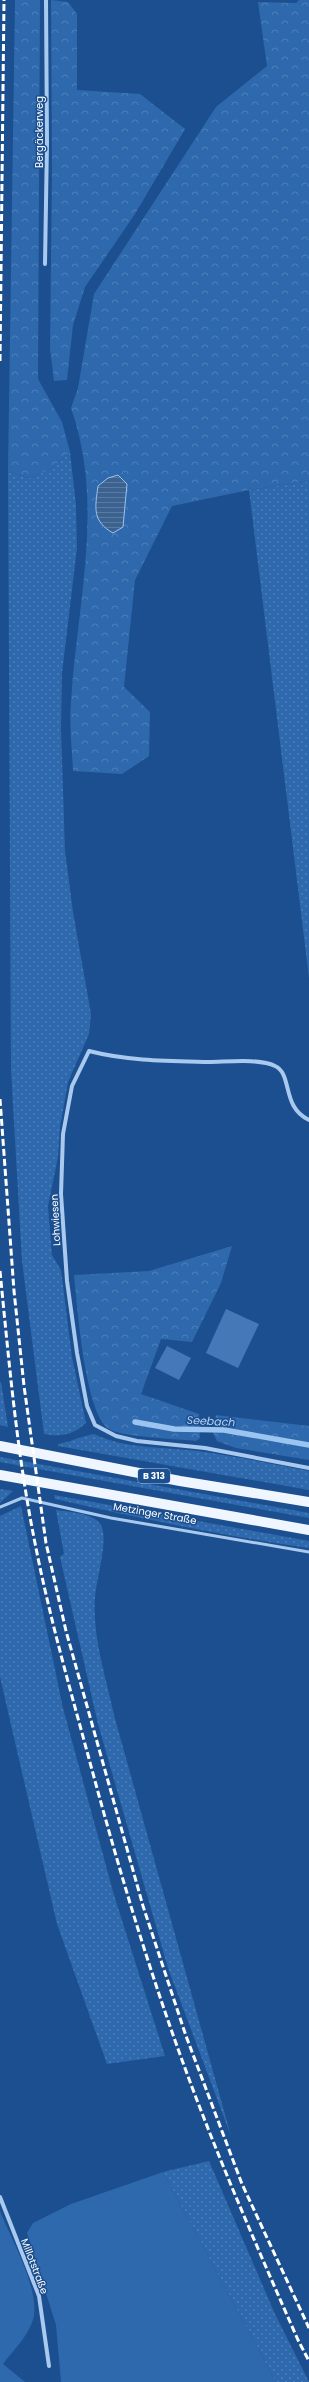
<svg xmlns="http://www.w3.org/2000/svg" width="309" height="2382" font-family="Poppins,sans-serif">
	<style>
		.grass { fill: url(#grass-dots) }
		.forest { fill: url(#forest-crowns) }
		.garden { fill: #2e69ad }
		.water { fill: url(#water-rules); stroke: #9cc4f0 }
		.lines { fill: none; stroke-linecap: round; stroke-linejoin: round }
		.stream { stroke: #9cc4f0; stroke-width: 5.5 }
		.building { fill: #4478b7 }
		.service { stroke: #a9c9ee; stroke-width: 3 }
		.minor { stroke: #a9c9ee; stroke-width: 4 }
		.primary { stroke: #f0f6ff; stroke-width: 10 }
		.rail { stroke: #fff; stroke-width: 3; stroke-dasharray: 7 3; stroke-linecap: butt }
		.labels { text-anchor: middle; stroke-width: 3; stroke-linejoin: round; paint-order: stroke }
		.shield { fill: #1b4f8f; stroke: #bbcadd; stroke-width: 1 }
		.shield-label { font-size: 9px; font-weight: bold; fill: #fff }
		.street-label { font-size: 10px; fill: #fff; stroke: #1b4f8f }
		.water-label { font-size: 11px; font-style: italic; fill: #b5d3f5; stroke: #1b4f8f }
	</style>
	<defs>
		<pattern id="grass-dots" width="8" height="8" patternUnits="userSpaceOnUse"><rect width="8" height="8" fill="#2e69ad"/><path d="M2 2h.1M6 6h.1" fill="none" stroke="#4d80b9" stroke-width="1.8" stroke-linecap="round"/></pattern>
		<pattern id="forest-crowns" width="20" height="18" patternUnits="userSpaceOnUse"><rect width="20" height="18" fill="#2e69ad"/><path d="M2 6a3 3 0 1 1 6 0M12 15a3 3 0 1 1 6 0" fill="none" stroke="#4d80b9"/></pattern>
		<pattern id="water-rules" width="6" height="5" patternUnits="userSpaceOnUse"><rect width="6" height="5" fill="#3c6290"/><path d="M0 2.5h6" fill="none" stroke="#597aa1"/></pattern>
	</defs>
	<rect width="100%" height="100%" fill="#1b4f8f"/>
	<g class="grass">
		<path d="M70 452 76 505 77 548 62 673 61 729 65 851 73 912 91 1014 89 1034 68 1082 60 1127 58 1157 48 1206 52 1255 61 1270 72 1357 86 1423C73 1435 61 1437 44 1434L22 1261 11 1070 8 472 29 478 51 469Z"/>
		<polygon points="309,481 309,978 249,490"/>
		<polygon points="0,1382 1,1382 8,1427 0,1425"/>
		<path d="M94 1434C125 1449 164 1447 197 1451 234 1456 272 1464 309 1471V1490L58 1446V1444C71 1442 81 1436 94 1434Z"/>
		<polygon points="0,1457 309,1513 309,1518 0,1462"/>
		<polygon points="0,1489 13,1491 0,1503"/>
		<path d="M54 1495 309 1541V1548C223 1536 139 1518 55 1499Z"/>
		<polygon points="21,1506 63,1708 114,1895 165,2056 107,2064 57,1924 0,1677 0,1516"/>
		<path d="M56 1510C69 1512 94 1513 101 1525 109 1540 96 1580 95 1598 92 1636 106 1677 114 1715L231 2136 168 1968 98 1724 60 1557 64 1554Z"/>
		<polygon points="209,2161 275,2314 309,2382 276,2382 163,2172"/>
	</g>
	<g class="forest">
		<polygon points="15,0 40,0 38,379 62,422 70,452 51,469 29,478 8,472"/>
		<polygon points="51,0 68,2 77,14 77,90 140,94 185,129 135,214 85,287 73,325 67,380 54,381 50,349 52,170"/>
		<path d="M299 0H309V481L249 490 172 506 135 580 124 687 150 712 149 756 122 774 73 771C72 748 69 724 71 702 77 603 105 505 71 408L78 388 94 294 216 107 267 66 258 2 296 3Z"/>
		<path d="M232 1246 221 1283 192 1342 161 1339 141 1394 199 1414 200 1438 196 1441C178 1439 121 1437 109 1429 85 1415 77 1304 74 1275L149 1271Z"/>
		<polygon points="216,1415 309,1426 309,1460 236,1448 217,1441 213,1433"/>
	</g>
	<g class="garden">
		<polygon points="163,2172 276,2382 61,2382 56,2325 27,2233 33,2223 71,2204"/>
		<path d="M0 2211C11 2239 38 2285 34 2315 32 2332 13 2351 3 2364L25 2382H0Z"/>
	</g>
	<path class="water" d="M118 475 127 484 123 527 113 533C92 521 95 508 98 486L108 478Z"/>
	<g class="lines">
		<polyline class="stream" points="135,1422 174,1429 224,1430 309,1445"/>
	</g>
	<g class="building">
		<polygon points="226,1309 259,1324 238,1368 206,1353"/>
		<polygon points="167,1346 191,1358 179,1380 155,1368"/>
	</g>
	<g class="lines">
		<polyline class="service" points="0,1507 22,1498 111,1518 309,1552"/>
		<g class="minor">
			<polyline points="45,264 47,142 46,0"/>
			<path d="M309 1120C281 1107 293 1074 275 1066 259 1058 226 1062 208 1062 168 1061 128 1061 89 1051L72 1086 63 1134 61 1194 67 1281 77 1353 87 1406 95 1425 116 1436 137 1441 205 1448 309 1468"/>
			<polyline points="0,2197 39,2296 49,2366"/>
		</g>
		<g class="primary">
			<polyline points="0,1446 180,1481 309,1502"/>
			<polyline points="0,1475 309,1530"/>
		</g>
		<g class="rail">
			<polyline points="0,361 4,0"/>
			<polyline points="0,1099 14,1291 24,1386 46,1543 66,1631 143,1906 186,2036 242,2184 309,2328"/>
			<path d="M0 1271C9 1362 17 1454 35 1543 49 1615 69 1685 88 1755 118 1867 151 1978 192 2087 224 2172 261 2256 298 2340L309 2361"/>
		</g>
	</g>
	<g class="labels">
		<rect class="shield" x="138" y="1469" width="32" height="14" rx="3"/>
		<g class="shield-label">
			<text x="154" y="1479">B 313</text>
		</g>
		<g class="street-label">
			<text transform="translate(39 132) rotate(-90)" y="4">Bergäckerweg</text>
			<text transform="translate(55 1220) rotate(-93)" y="4">Lohwiesen</text>
			<text transform="translate(155 1513) rotate(10)" y="4">Metzinger Straße</text>
			<text transform="translate(35 2266) rotate(69)" y="4">Millotstraße</text>
		</g>
		<g class="water-label">
			<text transform="translate(211 1421) rotate(3)" y="4">Seebach</text>
		</g>
	</g>
</svg>
